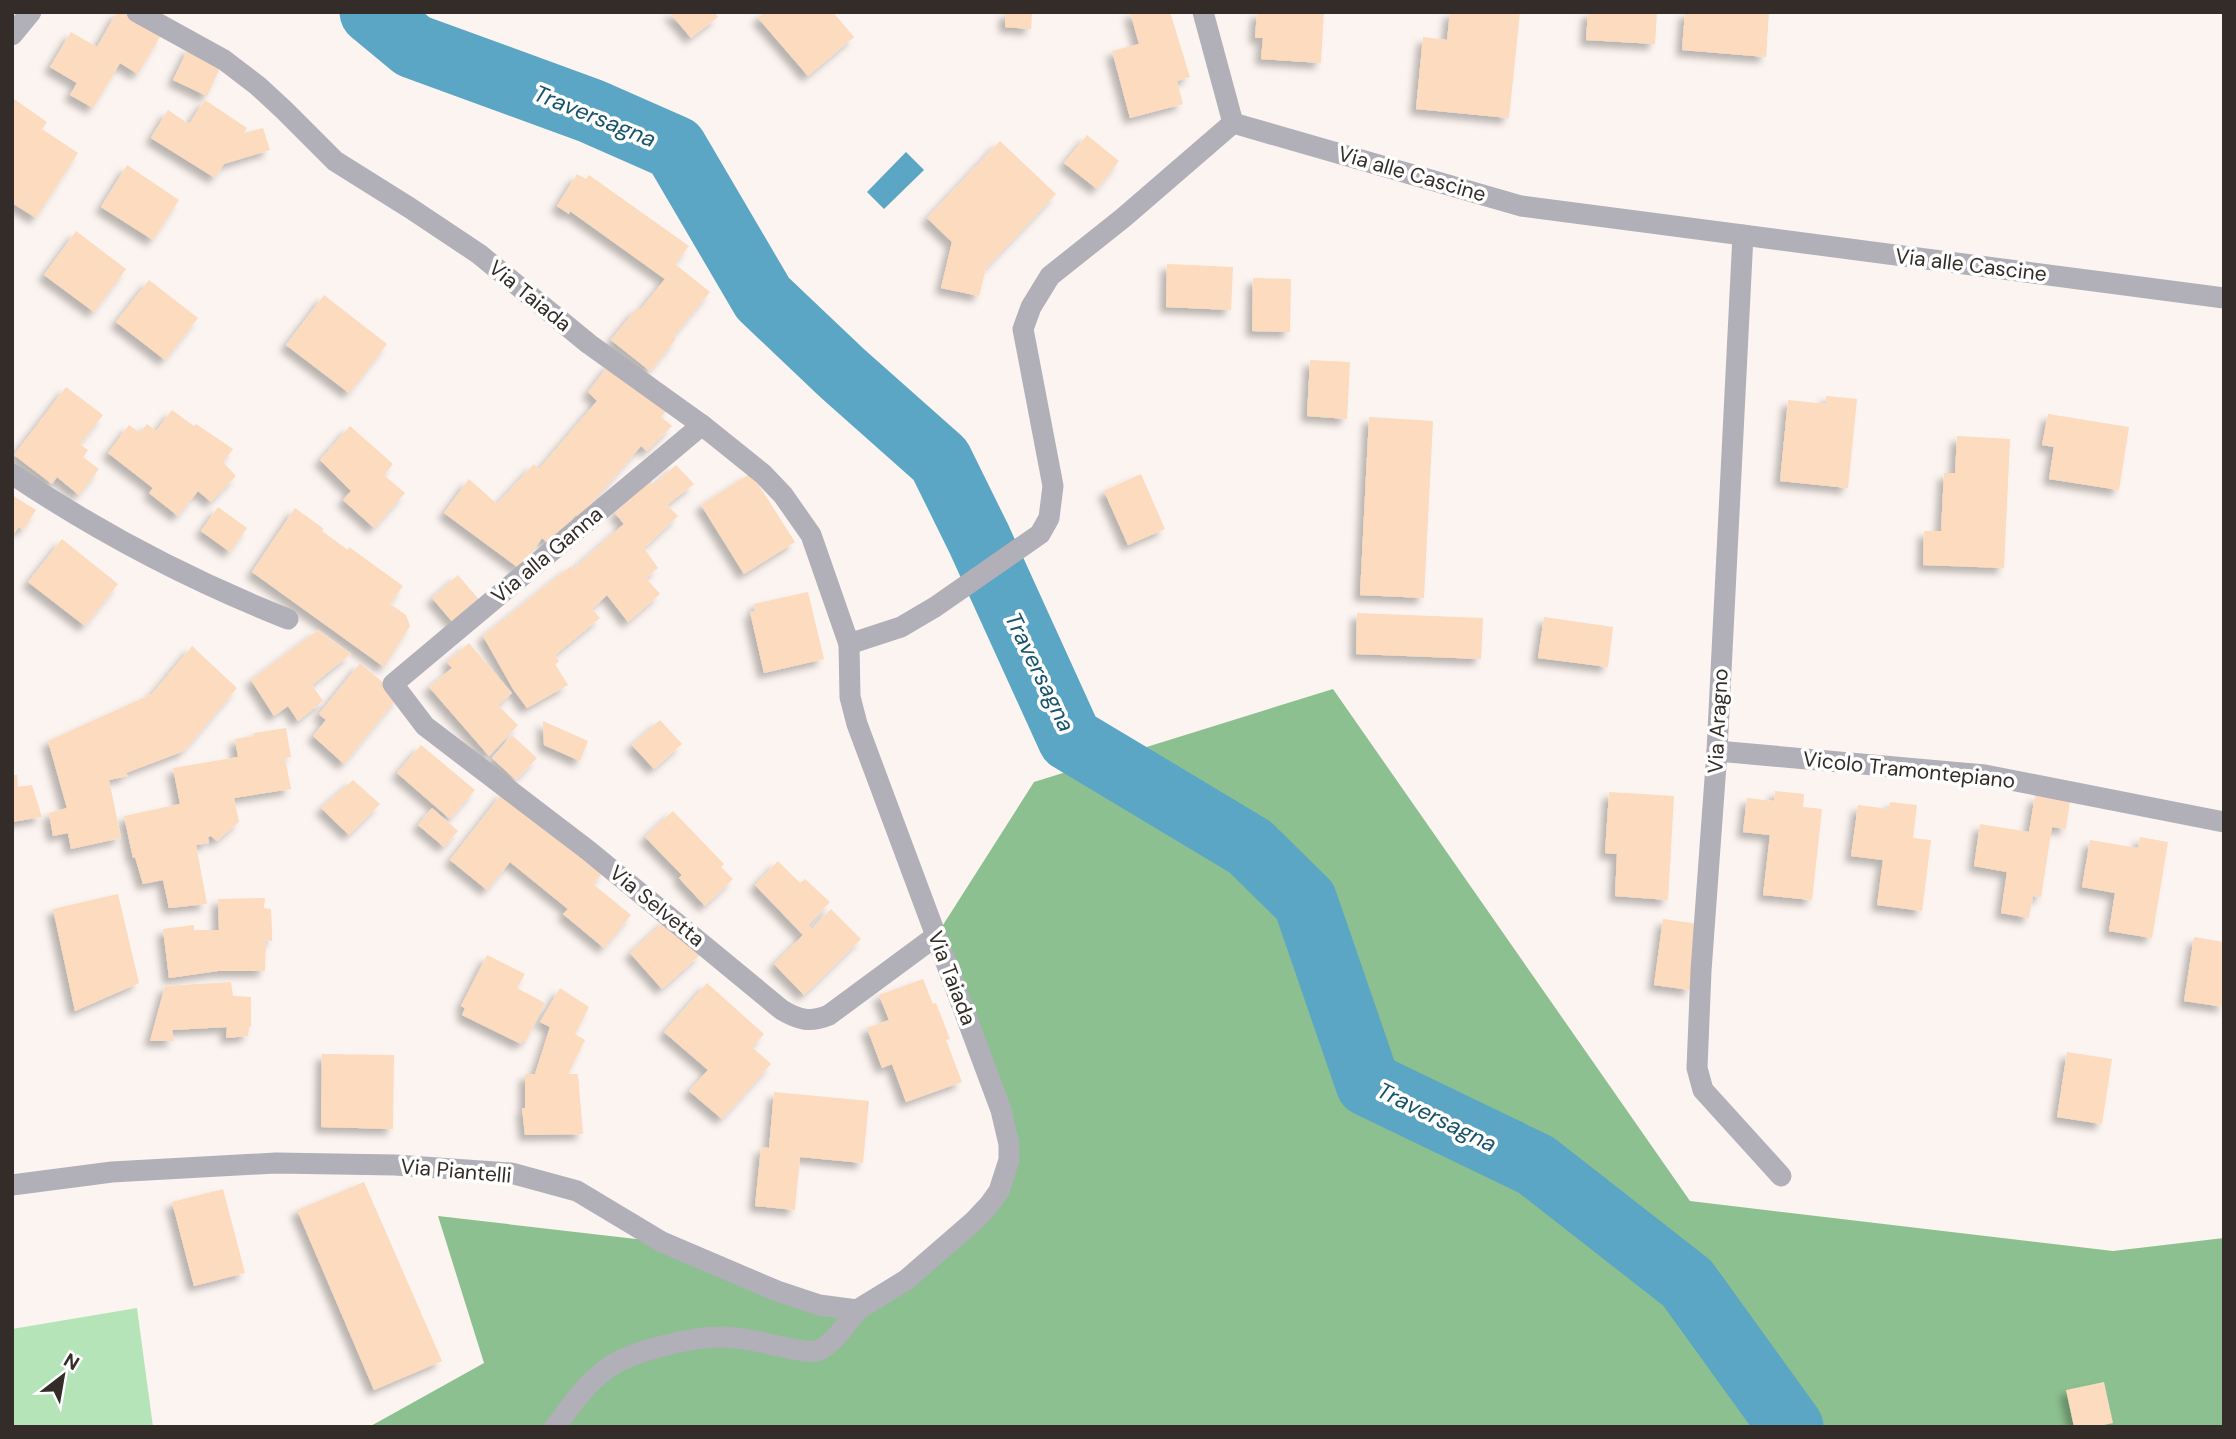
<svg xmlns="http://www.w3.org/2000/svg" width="2236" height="1439" font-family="'DM Sans',sans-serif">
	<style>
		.green { fill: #b6e4b9 }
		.forest { fill: #8cc090 }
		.water { fill: #5ba6c5 }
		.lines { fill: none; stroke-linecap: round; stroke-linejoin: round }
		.river { stroke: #5ba6c5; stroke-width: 65 }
		.building { fill: #fcdbbf; filter: url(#shadow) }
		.minor { stroke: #b1afb7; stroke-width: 21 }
		.labels { text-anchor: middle; stroke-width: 7; stroke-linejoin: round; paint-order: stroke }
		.street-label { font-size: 21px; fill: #332c28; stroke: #fff }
		.water-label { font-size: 23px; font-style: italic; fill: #17536a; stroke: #fff }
	</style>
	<defs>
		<filter id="shadow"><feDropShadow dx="-6" dy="6" stdDeviation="3.5" flood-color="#0004"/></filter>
	</defs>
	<rect width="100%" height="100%" fill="#fcf4f0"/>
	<polygon class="green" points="137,1308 153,1427 12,1427 12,1329"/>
	<polygon class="forest" points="1333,689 1690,1201 2113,1251 2224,1238 2224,1427 369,1427 484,1363 438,1216 662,1242 857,1310 974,1221 1009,1160 936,936 1034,782"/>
	<polygon class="water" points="906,152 924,170 884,209 867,192"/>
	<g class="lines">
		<polyline class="river" points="372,12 413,46 591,111 675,148 763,298 842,373 940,460 979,539 1070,739 1250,847 1305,901 1368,1084 1536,1165 1687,1283 1791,1427"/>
	</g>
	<g class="building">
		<polygon points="117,12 122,12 161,35 138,74 120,63 93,108 70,95 77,83 50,67 71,32 97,47"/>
		<polygon points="669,12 714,12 718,17 691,38"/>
		<polygon points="765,12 833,12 854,37 808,76 758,18"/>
		<polygon points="1005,12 1032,12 1031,29 1005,27"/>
		<polygon points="1130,12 1170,12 1190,77 1177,81 1183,104 1130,118 1112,51 1139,44"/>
		<polygon points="1257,12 1324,12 1321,63 1261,59 1263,38 1255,38"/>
		<polygon points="1450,12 1520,12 1509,118 1416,109 1423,37 1447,40"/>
		<polygon points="1588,12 1657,12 1655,44 1586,40"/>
		<polygon points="1685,12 1769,12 1766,57 1682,50"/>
		<polygon points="189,47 222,63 207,96 173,80"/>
		<polygon points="14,99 47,122 42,129 78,153 36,218 12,203"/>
		<polygon points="205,100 247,128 244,133 263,128 270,150 224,164 215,178 151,138 168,110 189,124"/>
		<polygon points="1087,135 1119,161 1097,189 1064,163"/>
		<polygon points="1000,141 1056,194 986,268 979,296 941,288 952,242 927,218"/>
		<polygon points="127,165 179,200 153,240 101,207"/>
		<polygon points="577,174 586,179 589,175 689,246 675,264 710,292 673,337 676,339 650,371 611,340 637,308 640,310 665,279 570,211 569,214 557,206"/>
		<polygon points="76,231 126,269 94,312 44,275"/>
		<polygon points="1167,264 1233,267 1231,310 1166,307"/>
		<polygon points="1253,278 1291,279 1290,332 1252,331"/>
		<polygon points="149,280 198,318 165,360 116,322"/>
		<polygon points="324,295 387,344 349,393 286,345"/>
		<polygon points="1310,360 1350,362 1347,419 1307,416"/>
		<polygon points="611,362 668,409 661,417 672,426 647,451 641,446 579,518 576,515 549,544 542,538 520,569 444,513 469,479 497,504 534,464 539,469 597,401 588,392"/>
		<polygon points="66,387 103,415 80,444 88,450 83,457 99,469 79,495 57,477 52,484 14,455"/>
		<polygon points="1826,396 1857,399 1848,488 1780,481 1788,400 1826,404"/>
		<polygon points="172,410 194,426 196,424 233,449 223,462 236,476 211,502 198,491 178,516 149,493 153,488 108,453 129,425 140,433 147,424 156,431"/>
		<polygon points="2048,414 2129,427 2119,490 2049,479 2054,447 2042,445"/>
		<polygon points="1369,417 1433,421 1424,598 1360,595"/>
		<polygon points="350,426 393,464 384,475 405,493 374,528 343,500 351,491 320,460"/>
		<polygon points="1957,436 2010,439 2004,568 1923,565 1924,531 1941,531 1944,473 1955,473"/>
		<polygon points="676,465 694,484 667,505 678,516 644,548 658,568 646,578 660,594 628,622 607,595 592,609 600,618 555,655 559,662 555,664 568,685 527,708 513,689 483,636 571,566 573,569 624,524 615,513 650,481 654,485"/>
		<polygon points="751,473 795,542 744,574 701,505"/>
		<polygon points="1141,474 1165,529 1128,545 1104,491"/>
		<polygon points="12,495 36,510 23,530 19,527 12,536"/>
		<polygon points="218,507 247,528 230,552 201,531"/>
		<polygon points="295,508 324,529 322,531 348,550 349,547 403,586 390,604 406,615 410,626 384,667 252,572"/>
		<polygon points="62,539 118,584 85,626 28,582"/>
		<polygon points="458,575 481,602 455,625 432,598"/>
		<polygon points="808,592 824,659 764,673 750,612 755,611 754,604"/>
		<polygon points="1357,613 1483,618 1481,659 1356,654"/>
		<polygon points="1544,617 1613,627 1608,667 1538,658"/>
		<polygon points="318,630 351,654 312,685 323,701 298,721 288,706 274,716 251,680"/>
		<polygon points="469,643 512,693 498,705 518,725 489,756 429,687 452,668 447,662"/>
		<polygon points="192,646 237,688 184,751 126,773 128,776 109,780 121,838 71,849 68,833 53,836 49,813 67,808 48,741 152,694"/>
		<polygon points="360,663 399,696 344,764 313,736 326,720 319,714"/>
		<polygon points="660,720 682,744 654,769 632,745"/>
		<polygon points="543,721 588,741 580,761 544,745"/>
		<polygon points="286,728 291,757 285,758 291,789 234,798 239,822 217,841 211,836 208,837 209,843 196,845 207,904 169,908 163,880 143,884 135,857 133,858 124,816 180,804 173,768 238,757 235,739 254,736 254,733"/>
		<polygon points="512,735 537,758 516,780 492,758"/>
		<polygon points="421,745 475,790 450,819 397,773"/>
		<polygon points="12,775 17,775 18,787 32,785 42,817 12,822"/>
		<polygon points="353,780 380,804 349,835 321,808"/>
		<polygon points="1775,791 1804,794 1803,807 1822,809 1812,900 1763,895 1770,835 1743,832 1747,798 1774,801"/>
		<polygon points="503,792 604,871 593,884 631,915 604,948 563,914 568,909 510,862 487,890 450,860"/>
		<polygon points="1609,792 1674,796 1668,900 1615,896 1617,854 1605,853"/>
		<polygon points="2035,796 2070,801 2066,829 2052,827 2041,897 2033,896 2029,918 2001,913 2007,872 1974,866 1980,824 2029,832"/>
		<polygon points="1890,802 1917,805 1913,838 1931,840 1922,911 1877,905 1883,860 1851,856 1858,805 1889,809"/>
		<polygon points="432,808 458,831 444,847 418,825"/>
		<polygon points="673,811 724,864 721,867 733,879 705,906 679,878 682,875 645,837"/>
		<polygon points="2140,837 2168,842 2152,938 2109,931 2115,893 2082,887 2090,840 2138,848"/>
		<polygon points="778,861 800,883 805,879 830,902 808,925 812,929 831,909 861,939 804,995 774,964 803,935 755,885"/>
		<polygon points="118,894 139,983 75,1011 53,909"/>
		<polygon points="265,898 264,908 271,909 272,931 272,941 266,940 265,971 218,971 169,978 163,929 194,925 194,930 219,930 218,899"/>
		<polygon points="668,918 701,954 662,989 630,953"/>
		<polygon points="1663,919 1699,924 1690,990 1654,985"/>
		<polygon points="2194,937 2224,942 2224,1007 2184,1001"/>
		<polygon points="487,955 525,974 517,988 545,1003 526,1041 523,1040 521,1044 462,1015 465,1008 461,1006"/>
		<polygon points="923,979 933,1004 936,1003 950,1039 946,1040 962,1082 906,1102 892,1064 882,1068 867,1028 889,1020 879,995"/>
		<polygon points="231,982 233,996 251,997 251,1027 249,1027 248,1036 226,1038 227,1027 172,1030 174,1041 150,1041 165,986"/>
		<polygon points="707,983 764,1034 752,1047 771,1064 722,1119 689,1091 708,1070 664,1032"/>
		<polygon points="560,988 589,1007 575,1034 585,1040 568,1074 578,1074 583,1134 525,1135 522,1108 525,1108 525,1074 535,1074 550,1027 540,1022"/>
		<polygon points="2067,1052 2112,1059 2102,1124 2057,1117"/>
		<polygon points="322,1054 394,1055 393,1129 321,1127"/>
		<polygon points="774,1092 869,1101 863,1163 800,1157 795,1210 755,1206 761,1147 769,1148"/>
		<polygon points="364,1182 442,1361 374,1390 297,1210"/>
		<polygon points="223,1189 245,1273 194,1286 172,1202"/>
		<polygon points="2104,1382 2113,1423 2095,1427 2074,1427 2066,1390"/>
	</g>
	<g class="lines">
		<g class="minor">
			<polyline points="137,12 224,60 258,86 284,110 335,161 410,208 479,254 589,344 702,425 763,474 783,495 811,535 849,644 901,627 935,607 1040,534 1049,518 1053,486 1023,329 1031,307 1050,276 1123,218 1233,123"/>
			<polyline points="1203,12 1233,123"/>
			<polyline points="12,35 31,12"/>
			<polyline points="1233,123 1521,206 2224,298"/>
			<polyline points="1743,235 1717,751 1701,971 1697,1068 1703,1090 1781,1176"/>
			<path d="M702 425 393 684 425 726 589 851 782 1010C799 1020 810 1023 829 1015L936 936"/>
			<path d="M12 474C98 532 192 581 288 619"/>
			<polyline points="1717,751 1985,775 2224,822"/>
			<polyline points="12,1185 112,1172 276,1163 395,1165 511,1173 577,1191 662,1242 777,1291 819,1305 857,1310 906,1280 974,1221 989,1205 999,1191 1009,1160 1009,1144 1001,1110 857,724 850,697 849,644"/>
			<path d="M555 1427C570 1407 585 1385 605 1370 629 1351 694 1336 724 1337 751 1338 778 1347 805 1351 809 1351 813 1352 816 1351 833 1346 847 1323 857 1310"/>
		</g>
	</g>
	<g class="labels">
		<g class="street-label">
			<text transform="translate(1412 174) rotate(16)" y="7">Via alle Cascine</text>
			<text transform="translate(1971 265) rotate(7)" y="7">Via alle Cascine</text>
			<text transform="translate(530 296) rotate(39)" y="7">Via Taiada</text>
			<text transform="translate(547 555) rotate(-40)" y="7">Via alla Ganna</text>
			<text transform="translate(1718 721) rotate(-87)" y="7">Via Aragno</text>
			<text transform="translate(1909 770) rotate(6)" y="7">Vicolo Tramontepiano</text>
			<text transform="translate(657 906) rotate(39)" y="7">Via Selvetta</text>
			<text transform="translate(952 978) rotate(69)" y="7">Via Taiada</text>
			<text transform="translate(456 1171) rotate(5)" y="7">Via Piantelli</text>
		</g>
		<g class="water-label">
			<text transform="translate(595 116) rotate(22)" y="8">Traversagna</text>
			<text transform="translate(1040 672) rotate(64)" y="8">Traversagna</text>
			<text transform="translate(1437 1117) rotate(26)" y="8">Traversagna</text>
		</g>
	</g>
	<rect width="2236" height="1439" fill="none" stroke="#332c28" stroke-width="28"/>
	<g transform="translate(63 1376) rotate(31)" stroke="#ffffff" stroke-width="5" paint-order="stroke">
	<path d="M0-5L12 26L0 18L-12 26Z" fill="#332c28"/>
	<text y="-10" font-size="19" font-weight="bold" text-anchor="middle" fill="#332c28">N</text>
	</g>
</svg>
